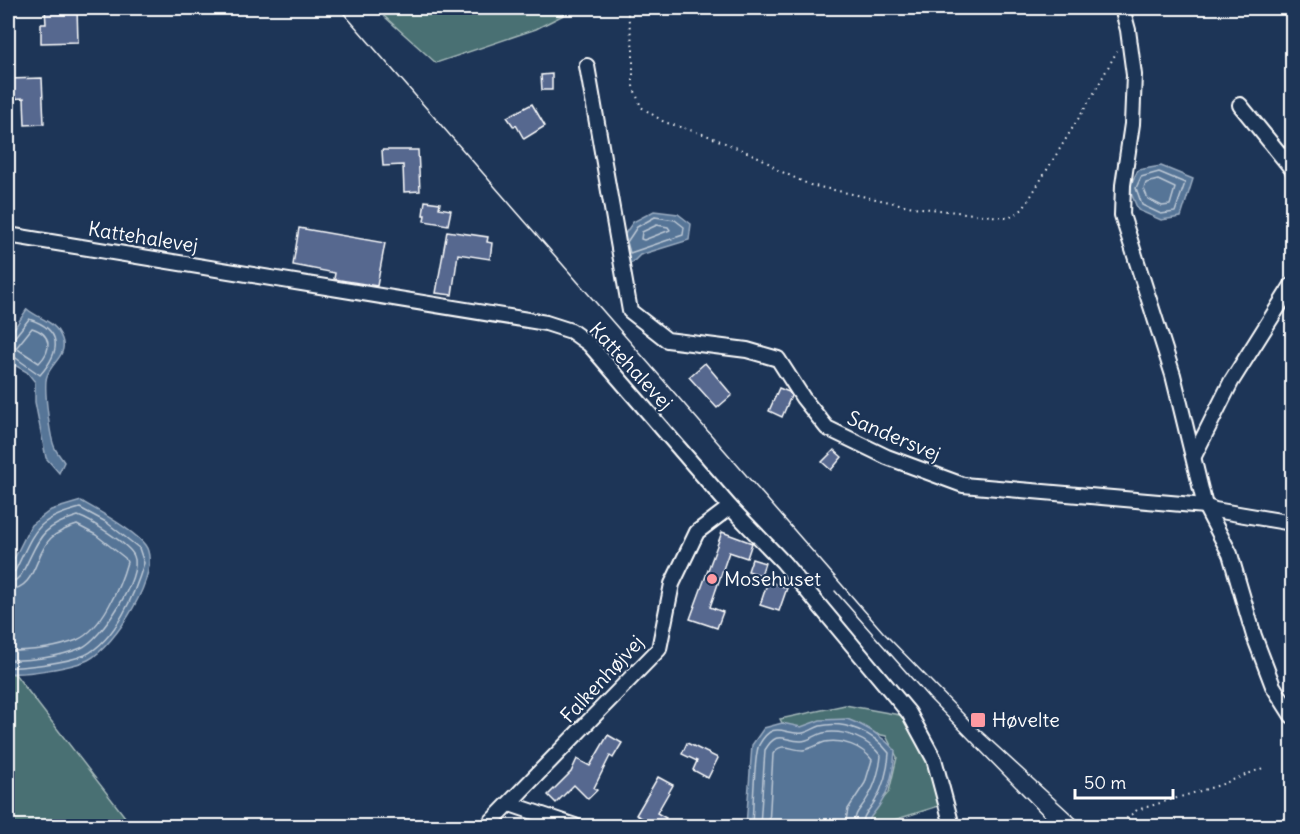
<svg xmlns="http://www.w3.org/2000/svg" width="1300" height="834" font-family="Delius,sans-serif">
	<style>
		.green { fill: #4a7073; stroke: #a4b8b9; stroke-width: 1.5 }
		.water { fill: #577597; stroke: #9aacc1; stroke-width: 1.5 }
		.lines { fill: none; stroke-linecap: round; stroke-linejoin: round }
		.shore { stroke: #bcc8d5; stroke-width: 1.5 }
		.building { fill: #56678f; stroke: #fff; stroke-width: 1.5 }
		.minor-casing { stroke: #fff; stroke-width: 18 }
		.path { stroke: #fff; stroke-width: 2; stroke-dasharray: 1.5 4.5; stroke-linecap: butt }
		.minor { stroke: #1d3557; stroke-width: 14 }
		.tram { stroke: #fff; stroke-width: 1.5 }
		.poi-dot { fill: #ff9aa2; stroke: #1d3557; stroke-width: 2 }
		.labels { text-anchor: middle; stroke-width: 4.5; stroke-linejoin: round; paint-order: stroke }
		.street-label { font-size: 20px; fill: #fff; stroke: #1d3557 }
		.poi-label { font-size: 20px; fill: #fff; stroke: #1d3557; text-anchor: start }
	</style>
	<rect width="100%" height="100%" fill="#1d3557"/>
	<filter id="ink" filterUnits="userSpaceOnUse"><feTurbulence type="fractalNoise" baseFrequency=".0167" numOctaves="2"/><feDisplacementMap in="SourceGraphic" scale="12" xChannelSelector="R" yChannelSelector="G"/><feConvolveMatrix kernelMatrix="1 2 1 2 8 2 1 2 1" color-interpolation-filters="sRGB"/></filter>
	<g filter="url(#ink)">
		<g class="green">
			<polygon points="375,8 577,8 536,29 436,63"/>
			<polygon points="8,673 15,674 132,826 8,826"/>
			<polygon points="845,705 916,718 942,805 875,826 859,826 889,792 897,757 886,736 822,722 788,734 780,719"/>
		</g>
		<g class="water">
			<polygon points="1161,166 1193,179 1181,217 1161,220 1138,210 1129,188 1138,170"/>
			<polygon points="654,211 678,214 691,224 689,240 640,255 632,263 626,263 620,241 633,222"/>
			<path d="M27 309C40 320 55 320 62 339 68 355 51 363 47 376 43 386 50 436 54 446 56 452 61 457 64 462L59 473 46 458 35 402V382L27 372 11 363 8 358V338Z"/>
			<path d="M81 501C97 510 134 530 145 545 164 571 114 647 88 660 74 667 24 675 8 673V571L31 525 51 510Z"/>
			<path d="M847 719C867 726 881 735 895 750 894 769 890 790 879 806 874 814 869 816 867 826H746L752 745 764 728 782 723 801 727 820 720Z"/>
		</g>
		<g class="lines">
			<g class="shore">
				<polygon points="1159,172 1185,183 1175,212 1161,214 1142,205 1136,188 1141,177"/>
				<polygon points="1158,180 1175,188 1170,205 1162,206 1148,199 1144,189 1146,183"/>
				<polygon points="655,217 675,220 684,227 683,235 630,253 627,242 637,227"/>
				<polygon points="657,225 668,227 670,230 644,240 641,239 642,232"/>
				<path d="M32 328C52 334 52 350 39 363L16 348Z"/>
				<path d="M8 340 14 338 29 319C63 330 61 351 40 375L13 356 8 355"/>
				<path d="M8 574 15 571C35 531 34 520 80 508L106 522 139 548 144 563C135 593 116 640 85 655 68 662 26 668 8 667"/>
				<path d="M8 581 16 580 21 575C40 540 37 528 78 516 90 520 130 545 134 556 143 576 101 640 81 648 59 657 30 661 8 660"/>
				<path d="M8 590C37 589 34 554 51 538 59 531 67 528 77 525L96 535 125 558 127 562C120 587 102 629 77 640 57 648 29 651 8 651"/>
				<path d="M752 826C753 812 754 753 759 745 774 718 785 736 803 733 809 732 814 728 820 726 845 720 874 733 889 753 888 769 883 787 875 801 869 811 863 814 862 826"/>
				<path d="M760 826 765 750C777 730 782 740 801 741 809 741 815 735 823 733 844 729 868 739 881 756 880 769 875 786 868 797 861 810 855 810 854 826"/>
				<path d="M769 826 773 754C781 741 791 750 803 750 811 749 818 744 825 742 842 739 862 746 872 760L865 783 848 809 845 826"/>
			</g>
		</g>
		<g class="building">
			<polygon points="45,8 77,8 78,42 41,43 41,24 46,24"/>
			<polygon points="552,74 552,90 542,90 541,75"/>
			<polygon points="42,78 44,124 25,125 24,98 8,99 8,79"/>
			<polygon points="532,104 545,126 524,139 516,125 514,127 507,117"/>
			<polygon points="382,150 418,150 420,191 404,192 403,165 383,166"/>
			<polygon points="425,201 440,203 439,208 451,210 448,225 424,221 425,215 423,215"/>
			<polygon points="299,228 385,243 377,286 334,279 335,273 293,265"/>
			<polygon points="447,231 488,237 487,242 492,243 490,259 458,254 452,295 436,293"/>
			<polygon points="705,363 732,395 717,408 689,377"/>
			<polygon points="779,388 789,392 791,396 782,417 769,411"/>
			<polygon points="834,450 842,457 831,470 822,462"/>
			<polygon points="722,532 752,543 747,558 729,552 710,607 723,612 717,628 690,619"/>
			<polygon points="752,559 765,563 761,575 748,571"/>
			<polygon points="768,581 787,588 779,611 760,605"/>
			<polygon points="608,735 622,743 613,758 610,756 594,788 597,790 588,799 574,785 556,803 548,795 571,772 577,759 590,766"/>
			<polygon points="687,743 718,758 708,778 693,770 697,761 682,754"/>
			<polygon points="658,777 673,785 657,813 666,818 661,826 657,826 636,815"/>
		</g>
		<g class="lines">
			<defs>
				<g id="minor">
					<polyline points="1122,8 1128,30 1134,75 1132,124 1123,185 1122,215 1173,375 1205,506 1230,554 1254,636 1273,686 1292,716"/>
					<polyline points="587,66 630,311 667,340 747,350 778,359 803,398 827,428 887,457 963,485 1205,506 1215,510 1292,523"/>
					<polyline points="1240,105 1292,169"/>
					<polyline points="8,235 546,323 571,331 589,344 730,507 783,562 909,713 934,759 952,826"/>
					<polyline points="1194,456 1231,382 1292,285"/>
					<polyline points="510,804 575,826"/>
					<polyline points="487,826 659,649 672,584 697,532 730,507"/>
					<polyline points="1291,826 1292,825"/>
				</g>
			</defs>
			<use href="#minor" class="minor-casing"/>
			<g class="path">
				<polyline points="629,8 628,15 633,49 633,86 641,107 664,122 706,135 761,158 778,170 810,185 913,207 965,213 1009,218 1023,209 1094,93 1117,51"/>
				<polyline points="1117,826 1137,810 1220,785 1263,768"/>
			</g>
			<use href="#minor" class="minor"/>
			<g class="tram">
				<polyline points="339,8 883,632 973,724 1084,826"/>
				<polyline points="835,591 930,699 1054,826"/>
			</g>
		</g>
	</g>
	<g class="poi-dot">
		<circle cx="712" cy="579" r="6"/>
		<rect x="970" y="712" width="16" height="16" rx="3"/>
	</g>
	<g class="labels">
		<g class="street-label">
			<text transform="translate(143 237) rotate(9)" y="7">Kattehalevej</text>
			<text transform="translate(631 366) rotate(47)" y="7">Kattehalevej</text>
			<text transform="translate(894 436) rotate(23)" y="7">Sandersvej</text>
			<text transform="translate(602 679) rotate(-47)" y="7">Falkenhøjvej</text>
		</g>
		<g class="poi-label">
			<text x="724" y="586">Mosehuset</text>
			<text x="992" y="727">Høvelte</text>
		</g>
	</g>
	<rect width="1300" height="834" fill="none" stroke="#1d3557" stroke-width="30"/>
	<rect x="15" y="15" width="1270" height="804" fill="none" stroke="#fff" stroke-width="2" filter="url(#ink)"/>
	<path d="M1075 789v9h98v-9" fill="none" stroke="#ffffff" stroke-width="3"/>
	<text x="1084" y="789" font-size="18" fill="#ffffff" stroke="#1d3557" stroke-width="4.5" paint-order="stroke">50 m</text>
</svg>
